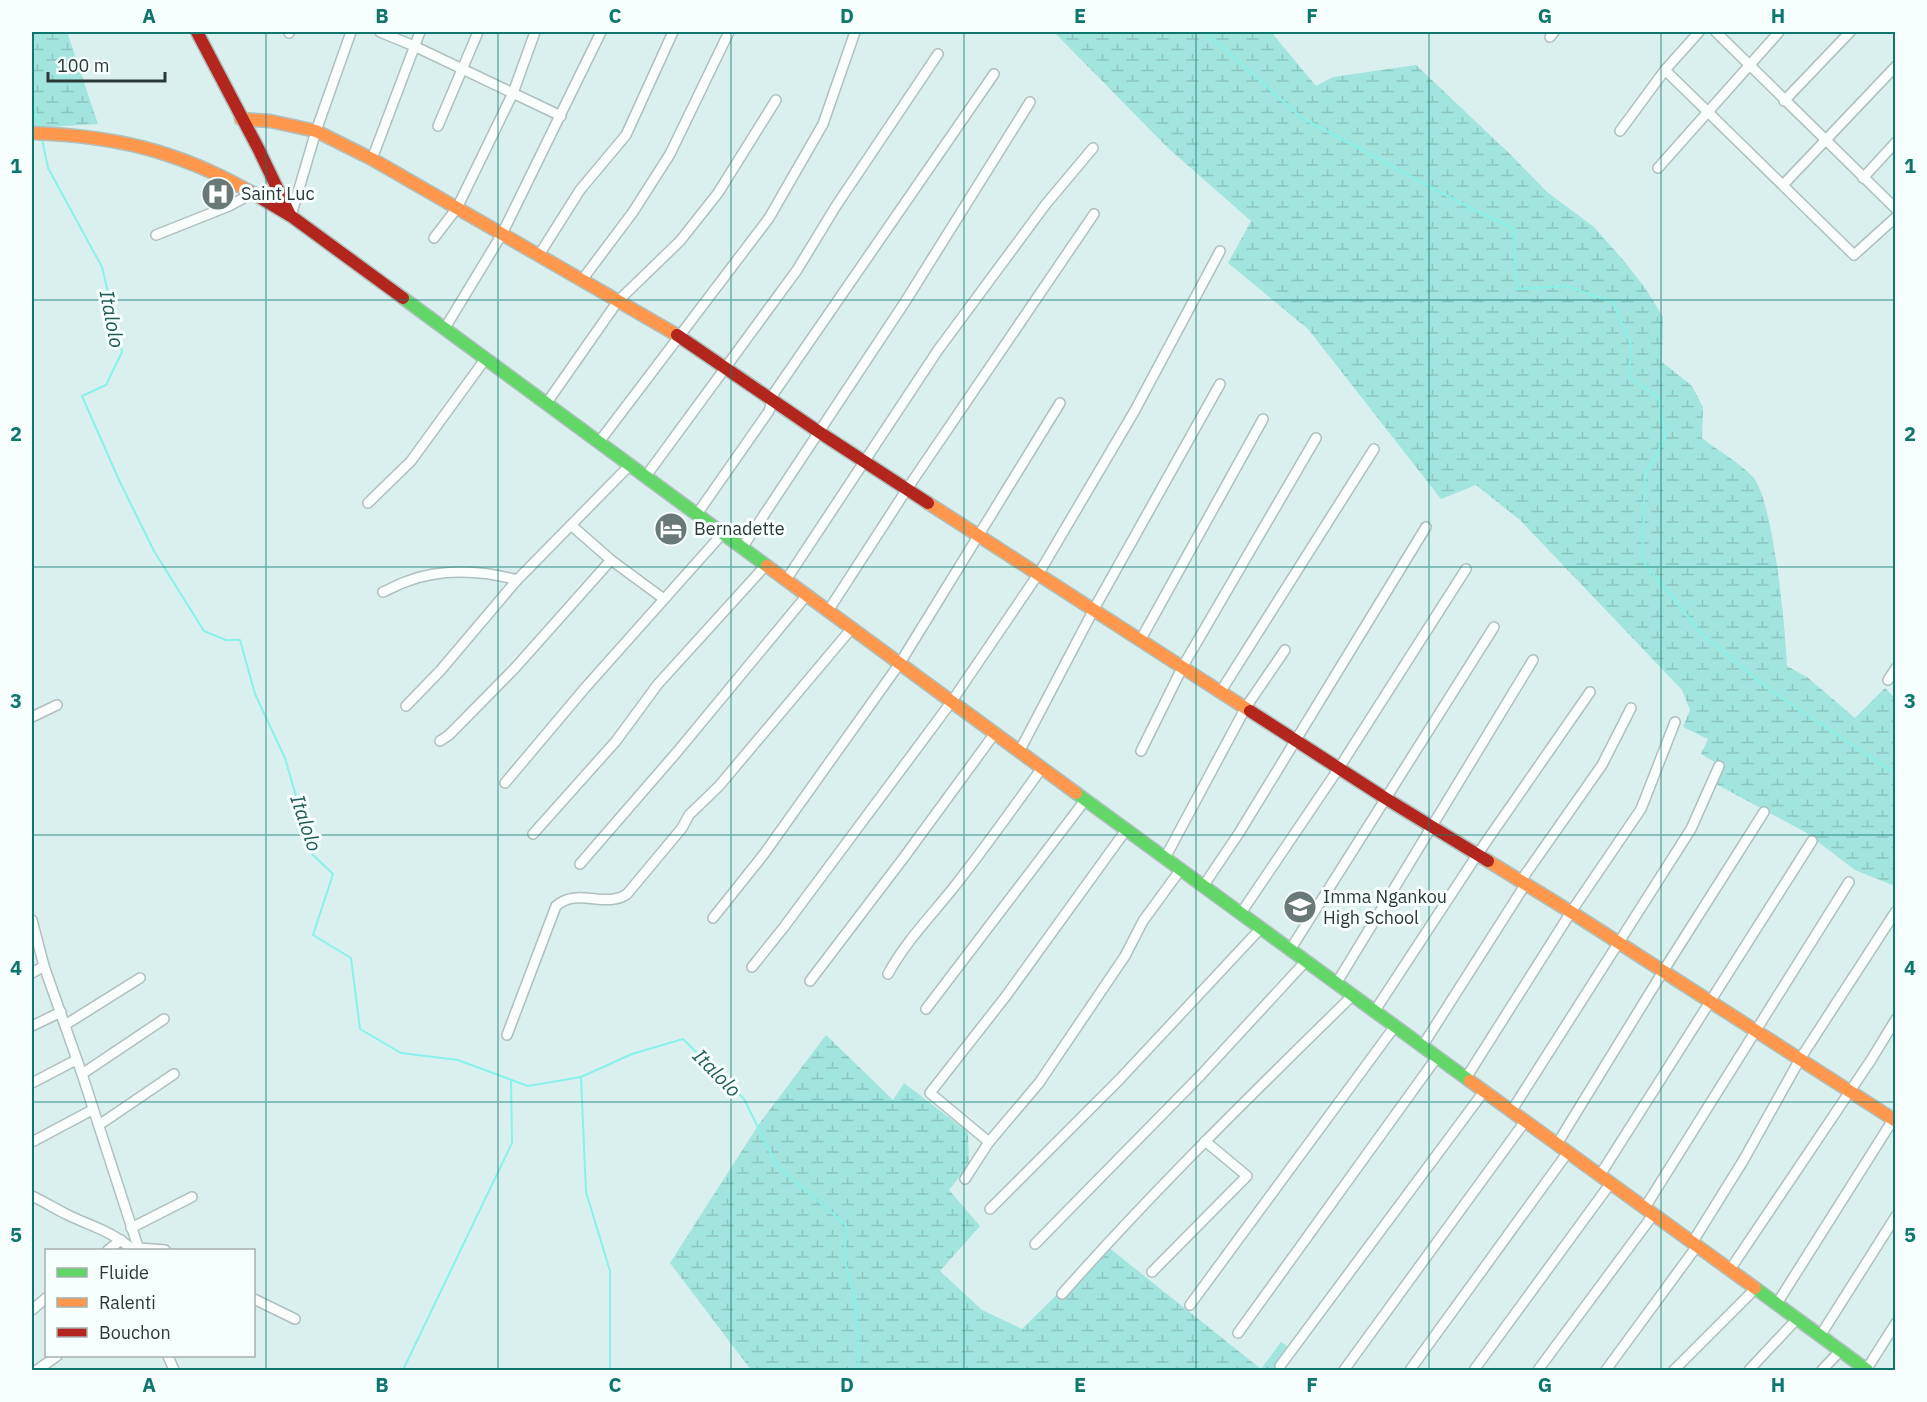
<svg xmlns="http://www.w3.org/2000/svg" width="1927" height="1402" font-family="'IBM Plex Sans',sans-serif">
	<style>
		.wetland { fill: url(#wetland-marsh) }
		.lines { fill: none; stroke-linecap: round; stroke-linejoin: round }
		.stream { stroke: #88f1e9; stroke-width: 2 }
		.street-casing { stroke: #aec0be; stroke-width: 12 }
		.fast-casing { stroke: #aec0be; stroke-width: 15 }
		.slow-casing { stroke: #aec0be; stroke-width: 15 }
		.jam-casing { stroke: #aec0be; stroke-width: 15 }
		.street { stroke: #f9fdfc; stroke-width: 9 }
		.fast { stroke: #63d668; stroke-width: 12 }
		.slow { stroke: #ff974d; stroke-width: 12 }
		.jam { stroke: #b3261e; stroke-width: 12 }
		.grid { fill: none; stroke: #0f766e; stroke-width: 1.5; stroke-opacity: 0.55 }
		.labels { text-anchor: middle; stroke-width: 6; stroke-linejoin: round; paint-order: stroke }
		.poi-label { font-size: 18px; fill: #2a3938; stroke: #f7fffe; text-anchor: start }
		.water-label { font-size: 20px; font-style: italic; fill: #215c57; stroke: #f7fffe }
		.neatline { fill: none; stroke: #0f766e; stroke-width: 2 }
		.grid-label { font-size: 20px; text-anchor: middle; font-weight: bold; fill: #0f766e }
	</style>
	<defs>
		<pattern id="wetland-marsh" width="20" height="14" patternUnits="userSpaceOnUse" patternTransform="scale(1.5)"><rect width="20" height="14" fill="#a2e4de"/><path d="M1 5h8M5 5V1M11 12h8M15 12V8" fill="none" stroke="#8cc4bf"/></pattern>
	</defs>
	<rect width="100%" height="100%" fill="#daf0ee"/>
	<g class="wetland">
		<polygon points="32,32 67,32 98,124 32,128"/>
		<path d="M1054 32H1271L1316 86 1333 77 1416 65 1511 155 1547 192 1594 227 1624 261 1645 288 1663 317 1662 362 1692 386 1703 407 1702 438C1718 451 1739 462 1753 477 1773 499 1786 632 1787 666L1807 677 1855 718 1885 688 1895 698V886L1855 870 1805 832 1716 784 1723 767 1701 754 1708 739 1683 727 1690 710 1682 690 1520 520 1476 485 1441 499 1308 329 1228 263 1251 221 1168 148Z"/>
		<polygon points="826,1035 893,1100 904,1083 968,1132 969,1165 949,1190 980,1226 940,1271 982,1310 1022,1329 1086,1266 1108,1247 1261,1369 1281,1342 1293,1350 1283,1370 751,1370 670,1263 759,1124"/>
	</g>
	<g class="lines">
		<g class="stream">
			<polyline points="1205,32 1302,118 1472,209 1513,228 1517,289 1566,286 1613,302 1631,345 1629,377 1659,398 1665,438 1645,475 1642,560 1702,634 1771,691 1896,774"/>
			<polyline points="32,95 39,128"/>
			<polyline points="42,139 48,168 102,267 122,352 106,385 82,396 119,480 154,551 204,631 226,640 240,640 255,694 285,758 313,855 333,874 313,935 351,958 360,1029 401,1053 458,1060 528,1086 581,1077 632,1054 683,1039 744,1099 777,1166 846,1225 844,1257 854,1296 858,1332 859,1370"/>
			<polyline points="581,1077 586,1192 610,1271 610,1370"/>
			<polyline points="403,1370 512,1143 511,1080"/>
		</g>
		<defs>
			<g id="street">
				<polyline points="380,32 414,46 561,116"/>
				<polyline points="1716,32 1896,209"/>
				<polyline points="289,33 289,32"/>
				<polyline points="1550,37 1554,32"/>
				<polyline points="1665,70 1854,255 1896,217"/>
				<polyline points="1784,101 1850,32"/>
				<polyline points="438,126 478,32"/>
				<polyline points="1620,131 1665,70 1699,32"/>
				<polyline points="372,159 420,32"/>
				<polyline points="1658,168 1779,32"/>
				<polyline points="1863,178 1896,142"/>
				<polyline points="1783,185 1896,66"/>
				<polyline points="291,216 316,131 351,32"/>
				<polyline points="156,235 229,206 255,192"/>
				<polyline points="434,238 457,208 513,93 535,32"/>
				<polyline points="539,255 580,190 626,135 673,32"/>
				<polyline points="582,280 633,212 670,154 729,32"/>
				<polyline points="445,328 502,234 601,32"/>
				<polyline points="546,404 618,301 680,241 718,193 776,100"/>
				<polyline points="599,442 769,218 823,124 855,32"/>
				<polyline points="646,476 797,270 836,206 938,54"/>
				<polyline points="368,503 411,461 486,358"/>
				<polyline points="697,514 769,411 774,393 994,74"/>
				<polyline points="571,525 611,560 664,599"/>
				<polyline points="742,548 905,302 1030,102"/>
				<polyline points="786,580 938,350 1046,204 1093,148"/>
				<path d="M383 592C390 589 397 585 405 582 440 568 481 570 517 580"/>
				<polyline points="828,611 907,489 1094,214"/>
				<polyline points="1141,639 1263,419"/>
				<polyline points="1888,680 1896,668"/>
				<polyline points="1221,691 1374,449"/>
				<polyline points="406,706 440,671 517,580 631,464"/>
				<polyline points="32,717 57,705"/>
				<polyline points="440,741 449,735 515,668 611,560"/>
				<polyline points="1020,750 1094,609 1220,384"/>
				<polyline points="1141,751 1183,666 1316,438"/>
				<polyline points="505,783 585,688 723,533"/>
				<polyline points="533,834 616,741 658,684 766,565"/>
				<polyline points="1165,858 1246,707 1285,650"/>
				<polyline points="580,864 677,752 807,595"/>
				<polyline points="1520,882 1602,765 1631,708"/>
				<polyline points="1204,885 1239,833 1426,527"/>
				<polyline points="1241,913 1339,768 1466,569"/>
				<polyline points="713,918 764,854 900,663 1060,403"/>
				<polyline points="32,920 44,966 82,1074 139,1250"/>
				<polyline points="1290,950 1494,627"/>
				<polyline points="752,967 784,927 952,701 1039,573 1134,412 1220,251"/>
				<polyline points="32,973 44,966"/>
				<path d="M888 974C906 941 931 916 954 887 985 848 1013 808 1042 768"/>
				<polyline points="810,981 905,856 995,733"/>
				<polyline points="1336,984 1533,660"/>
				<polyline points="926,1009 1086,799"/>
				<polyline points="1374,1012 1477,855 1590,692"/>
				<polyline points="65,1025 140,978"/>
				<polyline points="32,1026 61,1012"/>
				<path d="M507 1035 556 906C577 887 606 909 627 894L682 828 689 815 719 786 852 628"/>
				<polyline points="1423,1045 1525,885"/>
				<polyline points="82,1074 164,1019"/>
				<polyline points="1466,1078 1571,912 1641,809 1675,722"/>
				<polyline points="32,1083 76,1060"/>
				<polyline points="1512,1110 1691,829 1719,766"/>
				<polyline points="99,1125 174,1074"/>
				<polyline points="32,1142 92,1110"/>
				<polyline points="989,1142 930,1093 1006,996 1126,830"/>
				<polyline points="1557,1144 1662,973 1764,812"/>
				<polyline points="1600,1175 1812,841"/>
				<polyline points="965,1179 989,1142 1039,1083 1125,956 1143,921 1181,869"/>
				<path d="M32 1196C45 1202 57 1210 70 1216 94 1227 113 1232 133 1250"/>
				<polyline points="990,1209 1119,1080 1261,928"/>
				<polyline points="1644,1209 1849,882"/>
				<polyline points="131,1228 192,1197"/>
				<polyline points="1692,1243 1743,1161 1800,1059 1896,911"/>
				<polyline points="1035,1244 1200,1076 1305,962"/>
				<polyline points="139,1248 165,1250"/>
				<polyline points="108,1250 121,1240"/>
				<polyline points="1729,1271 1871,1060 1896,1019"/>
				<polyline points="1152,1272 1247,1176 1205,1141"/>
				<path d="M1062 1294C1154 1190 1253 1093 1352 996"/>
				<polyline points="254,1299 295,1319"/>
				<polyline points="1190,1305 1395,1026"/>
				<polyline points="1776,1305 1896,1115"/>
				<polyline points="32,1310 46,1298"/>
				<polyline points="1238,1333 1437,1057"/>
				<polyline points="1820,1336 1896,1216"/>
				<polyline points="168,1356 174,1370"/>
				<polyline points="1280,1366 1485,1090"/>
				<polyline points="37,1370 57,1356"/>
				<polyline points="1344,1370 1526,1120"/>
				<polyline points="1410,1370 1568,1152"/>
				<polyline points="1474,1370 1610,1184"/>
				<polyline points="1538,1370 1653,1215"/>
				<polyline points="1606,1370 1697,1246"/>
				<polyline points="1674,1370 1755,1289"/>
				<polyline points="1749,1370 1796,1320"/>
				<polyline points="1822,1370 1840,1351"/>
				<polyline points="1866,1370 1896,1323"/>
			</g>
			<g id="fast">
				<polyline points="403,298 767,566"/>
				<polyline points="1076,793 1470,1081"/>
				<polyline points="1755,1288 1867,1370"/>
			</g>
			<g id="slow">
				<polyline points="241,119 270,121 316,131 372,159 677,335"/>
				<path d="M32 133C114 136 175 150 247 190"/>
				<polyline points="928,503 1250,711"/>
				<polyline points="767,566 1076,793"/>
				<polyline points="1488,861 1571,912 1896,1121"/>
				<polyline points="1470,1081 1755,1288"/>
			</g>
			<g id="jam">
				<polyline points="197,32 259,150 290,215"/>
				<polyline points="247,190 291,216 403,298"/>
				<polyline points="677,335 819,432 928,503"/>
				<polyline points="1250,711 1385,798 1488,861"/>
			</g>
		</defs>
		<use href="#street" class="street-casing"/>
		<use href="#fast" class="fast-casing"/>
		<use href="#slow" class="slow-casing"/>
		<use href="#jam" class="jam-casing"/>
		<use href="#street" class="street"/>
		<use href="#fast" class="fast"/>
		<use href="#slow" class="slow"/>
		<use href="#jam" class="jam"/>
	</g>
	<path class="grid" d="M266 32V1370M498 32V1370M731 32V1370M964 32V1370M1196 32V1370M1429 32V1370M1661 32V1370M32 300H1896M32 567H1896M32 835H1896M32 1102H1896"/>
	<defs>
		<symbol id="hospital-disc" viewBox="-11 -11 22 22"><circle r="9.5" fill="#687978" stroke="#f7fffe"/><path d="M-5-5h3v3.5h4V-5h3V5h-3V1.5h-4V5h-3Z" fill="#fff"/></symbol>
		<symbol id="hotel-disc" viewBox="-11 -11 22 22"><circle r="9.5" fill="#687978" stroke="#f7fffe"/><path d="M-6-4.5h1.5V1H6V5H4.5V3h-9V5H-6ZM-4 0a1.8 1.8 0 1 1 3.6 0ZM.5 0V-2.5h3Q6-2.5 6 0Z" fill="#fff"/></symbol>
		<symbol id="university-disc" viewBox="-11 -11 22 22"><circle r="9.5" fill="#687978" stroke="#f7fffe"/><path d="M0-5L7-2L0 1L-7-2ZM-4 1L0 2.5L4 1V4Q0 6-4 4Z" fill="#fff"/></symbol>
	</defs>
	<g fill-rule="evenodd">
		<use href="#hospital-disc" x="199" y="175" width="38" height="38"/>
		<use href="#hotel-disc" x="652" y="510" width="38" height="38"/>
		<use href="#university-disc" x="1281" y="888" width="38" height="38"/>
	</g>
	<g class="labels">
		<g class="poi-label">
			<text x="241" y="200">Saint Luc</text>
			<text x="694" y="535">Bernadette</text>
			<text x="1323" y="903">Imma Ngankou<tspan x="1323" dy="21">High School</tspan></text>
		</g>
		<g class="water-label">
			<text transform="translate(112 319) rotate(79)" y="7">Italolo</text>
			<text transform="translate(306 823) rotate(71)" y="7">Italolo</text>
			<text transform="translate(717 1073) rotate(45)" y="7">Italolo</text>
		</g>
	</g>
	<rect width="1927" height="1402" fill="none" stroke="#f7fffe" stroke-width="66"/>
	<rect x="45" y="1249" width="210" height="108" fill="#f7fffe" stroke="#a5b0af" stroke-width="1.5"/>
	<rect x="57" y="1268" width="30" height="9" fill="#63d668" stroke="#a5b0af" stroke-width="1.5"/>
	<text x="99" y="1279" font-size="18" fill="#2a3938">Fluide</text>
	<rect x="57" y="1298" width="30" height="9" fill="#ff974d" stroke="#a5b0af" stroke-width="1.5"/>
	<text x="99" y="1309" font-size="18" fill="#2a3938">Ralenti</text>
	<rect x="57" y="1328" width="30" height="9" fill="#b3261e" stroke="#a5b0af" stroke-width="1.5"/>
	<text x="99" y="1339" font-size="18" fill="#2a3938">Bouchon</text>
	<path d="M48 72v9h117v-9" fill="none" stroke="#2a3938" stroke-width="3"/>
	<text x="57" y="72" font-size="18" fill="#2a3938" stroke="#f7fffe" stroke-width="4.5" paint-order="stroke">100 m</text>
	<rect x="33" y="33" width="1861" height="1336" class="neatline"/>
	<g class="grid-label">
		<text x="149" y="23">A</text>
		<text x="382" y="23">B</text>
		<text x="615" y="23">C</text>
		<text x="847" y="23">D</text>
		<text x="1080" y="23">E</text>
		<text x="1312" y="23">F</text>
		<text x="1545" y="23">G</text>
		<text x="1778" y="23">H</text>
		<text x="16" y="173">1</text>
		<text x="1910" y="173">1</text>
		<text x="16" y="441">2</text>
		<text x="1910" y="441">2</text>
		<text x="16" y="708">3</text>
		<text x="1910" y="708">3</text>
		<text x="16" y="975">4</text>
		<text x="1910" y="975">4</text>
		<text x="16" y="1242">5</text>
		<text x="1910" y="1242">5</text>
		<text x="149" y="1392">A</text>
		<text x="382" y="1392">B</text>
		<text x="615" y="1392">C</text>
		<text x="847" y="1392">D</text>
		<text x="1080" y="1392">E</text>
		<text x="1312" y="1392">F</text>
		<text x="1545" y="1392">G</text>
		<text x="1778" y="1392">H</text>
	</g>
</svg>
